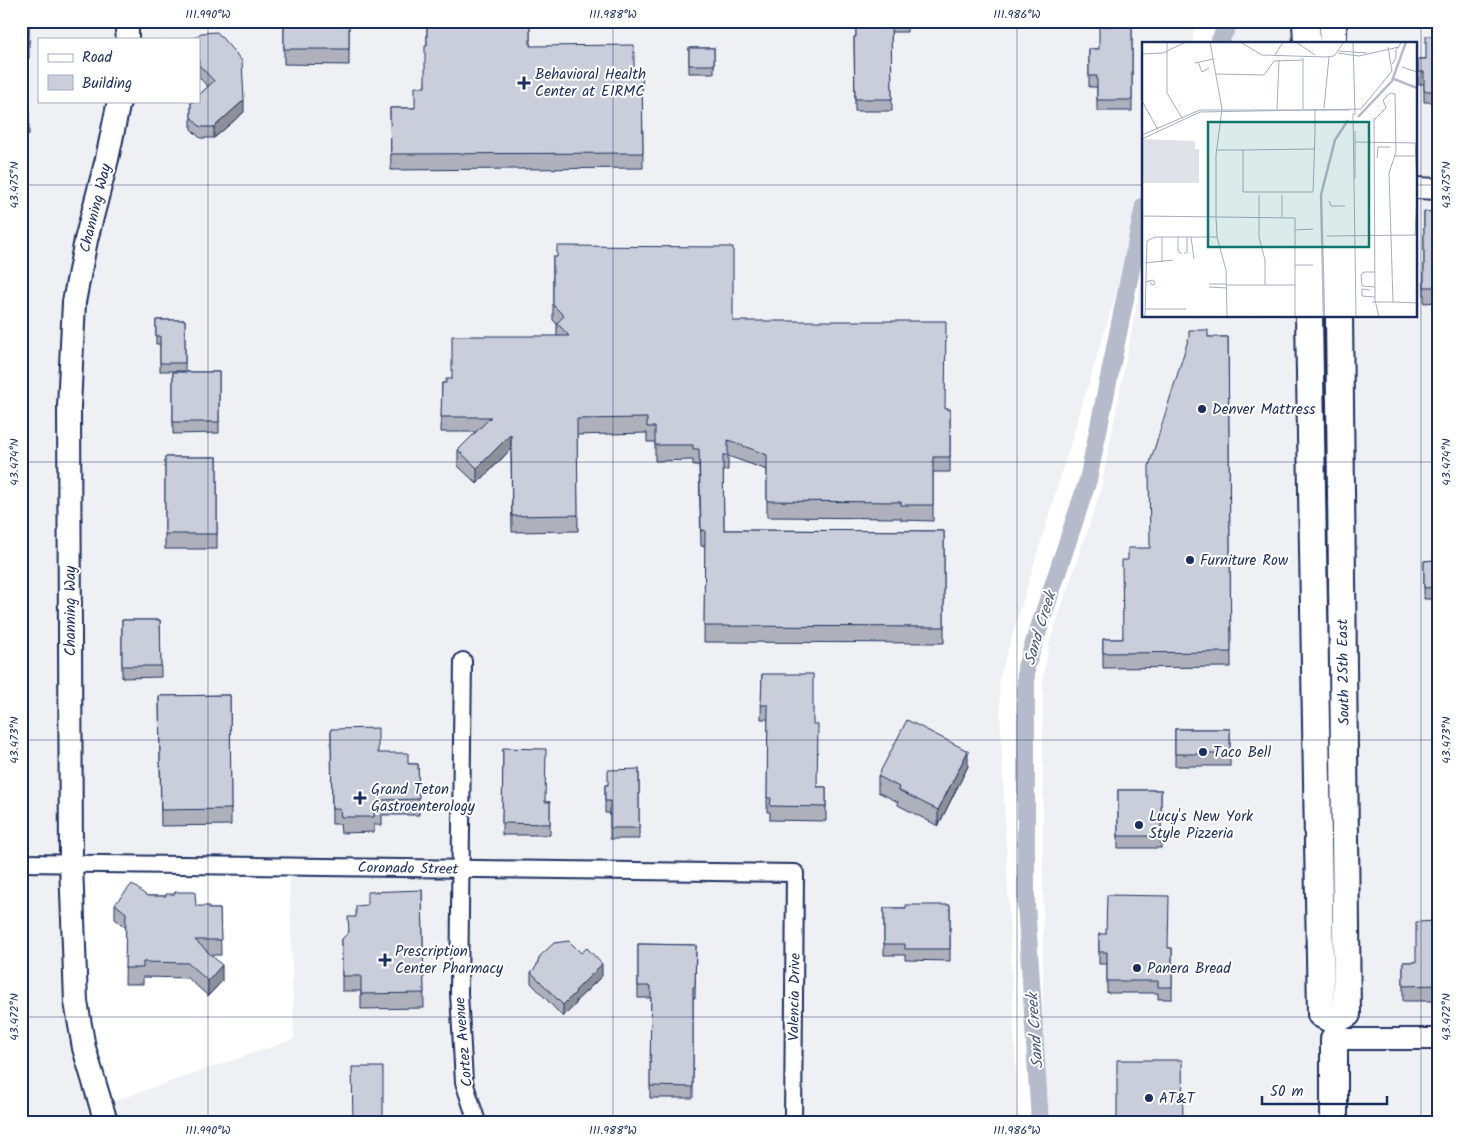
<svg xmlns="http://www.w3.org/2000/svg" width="1460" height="1143" font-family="Kalam,sans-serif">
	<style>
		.built { fill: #eff0f4; fill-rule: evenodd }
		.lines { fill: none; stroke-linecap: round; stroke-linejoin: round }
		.canal { stroke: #b5bbca; stroke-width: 18 }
		.minor-casing { stroke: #1b2f5e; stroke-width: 20 }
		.tertiary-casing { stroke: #1b2f5e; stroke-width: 24 }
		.secondary-casing { stroke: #1b2f5e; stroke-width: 26 }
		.primary-casing { stroke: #1b2f5e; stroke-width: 30 }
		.minor { stroke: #fff; stroke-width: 16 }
		.tertiary { stroke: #fff; stroke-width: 20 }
		.secondary { stroke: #fff; stroke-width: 22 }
		.primary { stroke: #fff; stroke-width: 26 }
		.wall { fill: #aeb1bb; stroke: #1b2f5e }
		.shaded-wall { fill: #8d9099; stroke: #1b2f5e }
		.building { fill: #caceda; stroke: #1b2f5e }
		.ticks { fill: none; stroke: #1b2f5e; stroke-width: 1; stroke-opacity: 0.45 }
		.poi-dot { fill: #1b2f5e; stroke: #fff; stroke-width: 2 }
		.labels { text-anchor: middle; stroke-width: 4; stroke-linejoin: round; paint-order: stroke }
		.poi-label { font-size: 15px; fill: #1b2f5e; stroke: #fff; text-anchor: start }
		.street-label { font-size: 15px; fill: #1b2f5e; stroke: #fff }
		.water-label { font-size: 16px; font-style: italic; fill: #49597e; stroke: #fff }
		.inset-river { fill: none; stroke: #b5bbca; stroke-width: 2.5 }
		.inset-road { fill: none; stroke: #a4acbf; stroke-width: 1 }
		.view { fill: #0f766e; fill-opacity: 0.15; stroke: #0f766e; stroke-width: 2.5 }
		.inset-edge { fill: none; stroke: #1b2f5e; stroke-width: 2.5 }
		.neatline { fill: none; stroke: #1b2f5e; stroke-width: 2 }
		.ticks-label { font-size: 12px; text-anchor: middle; fill: #1b2f5e }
	</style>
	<rect width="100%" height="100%" fill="#fff"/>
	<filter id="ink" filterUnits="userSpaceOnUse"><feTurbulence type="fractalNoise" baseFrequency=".02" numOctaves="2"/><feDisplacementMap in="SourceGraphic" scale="10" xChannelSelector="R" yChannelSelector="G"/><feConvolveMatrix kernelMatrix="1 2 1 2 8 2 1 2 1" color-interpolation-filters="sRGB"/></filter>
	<g filter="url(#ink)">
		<g class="built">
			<path d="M21 21H1197L1191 44H1144V201L999 680 1018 1122H21ZM39 39H199V101H39ZM71 864 289 867 294 1039 100 1106 76 1002Z"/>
			<polygon points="1237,21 1439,21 1439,1122 1049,1122 1043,1018 1043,677 1050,640 1100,493 1144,267 1144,316 1416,316 1416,44 1225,44"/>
		</g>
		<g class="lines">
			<g class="canal">
				<polyline points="1218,44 1230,21"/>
				<polyline points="1040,1122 1026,903 1026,667 1088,480 1144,206"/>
			</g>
			<defs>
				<g id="minor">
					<polyline points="463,661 459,993 464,1082 477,1122"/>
					<polyline points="21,863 795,873 793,1122"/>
				</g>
				<g id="tertiary">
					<polyline points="1416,188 1439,189"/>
					<polyline points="1334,1039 1439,1039"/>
				</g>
				<g id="secondary">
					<polyline points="127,39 127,21"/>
					<polyline points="106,1122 84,1048 76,1002 71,864 69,407 74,302 86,240 107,159 119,101"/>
				</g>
				<g id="primary">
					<polyline points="1306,21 1307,44"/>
					<polyline points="1333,21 1333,44"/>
					<polyline points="1309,316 1321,1014 1334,1021 1347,1014 1339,316"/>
					<polyline points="1334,1039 1334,1122"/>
				</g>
			</defs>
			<use href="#minor" class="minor-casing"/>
			<use href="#tertiary" class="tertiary-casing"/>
			<use href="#secondary" class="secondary-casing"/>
			<use href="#primary" class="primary-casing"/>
			<use href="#minor" class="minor"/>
			<use href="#tertiary" class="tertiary"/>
			<use href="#secondary" class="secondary"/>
			<use href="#primary" class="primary"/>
		</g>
		<g class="wall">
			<rect x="21" y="21" width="8" height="37"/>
			<polygon points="284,21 349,21 349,65 284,64"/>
			<polygon points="427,21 579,21 579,25 530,26 530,46 634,70 642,70 643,168 391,170 390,108 415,108 425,87 427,46"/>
			<polygon points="856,21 907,21 907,32 891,32 892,111 855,111 854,37 856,37"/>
			<rect x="1020" y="21" width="71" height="2"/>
			<polygon points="1132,26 1132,111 1097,111 1097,87 1089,87 1089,49 1099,49"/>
			<polygon points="1439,36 1439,102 1424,102 1424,84 1418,84 1418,59 1426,59"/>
			<polygon points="199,39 244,112 214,138 200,138 191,129 191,102 208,87 199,77"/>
			<rect x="689" y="48" width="25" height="25"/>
			<rect x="21" y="83" width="8" height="52"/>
			<polygon points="1424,212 1439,212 1439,302 1424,303"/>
			<polygon points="553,257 733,321 945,409 950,409 950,472 933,472 933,521 901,520 901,518 767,517 767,470 728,456 728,470 723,470 724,530 944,531 944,643 704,642 705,546 701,546 699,465 693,465 693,460 655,461 655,442 647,442 647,433 577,435 578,531 512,532 511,449 477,484 458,466 458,450 476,432 441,432 442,383 446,383 452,379 557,336 557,324 553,320"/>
			<polygon points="156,320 185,320 185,371 160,371 160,344 156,344"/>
			<polygon points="1208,337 1228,337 1231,667 1103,668 1103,639 1123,639 1128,560 1150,548"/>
			<polygon points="173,372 219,372 219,433 173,434"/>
			<rect x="165" y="457" width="52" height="92"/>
			<polygon points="1439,547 1439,614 1436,614 1436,599 1424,599 1424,561 1435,560"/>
			<rect x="21" y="598" width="5" height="54"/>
			<polygon points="122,620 160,620 161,677 122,678"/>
			<polygon points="762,674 813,724 817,787 826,787 826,821 770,820 770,812 767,812 768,719 761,719"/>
			<polygon points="230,695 231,825 161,826 159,696"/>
			<polygon points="331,729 378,753 408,764 418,764 419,815 382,815 382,825 374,825 374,832 341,833 340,824 332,824"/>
			<rect x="1175" y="729" width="55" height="37"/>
			<polygon points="503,748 545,802 550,802 550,835 502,835"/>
			<polygon points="968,766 938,826 898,805 898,802 878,792 878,776"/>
			<polygon points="639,769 639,839 610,839 610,813 605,813 605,785 608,785"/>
			<rect x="1118" y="790" width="43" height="58"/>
			<polygon points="422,890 424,1008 361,1009 361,991 342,991 342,939 348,933 356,917 367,905"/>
			<polygon points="175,892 196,906 209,909 220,909 221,955 211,955 222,981 208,996 188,978 143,977 143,984 125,984 126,928 115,919 115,904 147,896 166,896 175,894"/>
			<polygon points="950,905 950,961 905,960 905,955 884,955 884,908 906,908"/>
			<polygon points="1439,921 1439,1001 1403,1001 1403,962 1416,962"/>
			<polygon points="1099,934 1168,948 1172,948 1172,999 1158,999 1158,993 1107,993 1107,964 1099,964"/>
			<polygon points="638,944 696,945 695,998 693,998 693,1098 650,1098 651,998 638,998"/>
			<polygon points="531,972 602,976 576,1001 576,1004 563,1017 531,983"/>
		</g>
		<g class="shaded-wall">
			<polygon points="244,100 244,112 214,138 214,127"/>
			<polygon points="511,434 511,449 477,484 477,468"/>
			<polygon points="968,751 968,766 938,826 938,810"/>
			<polygon points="602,964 602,976 576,1001 576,1004 563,1017 563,1005 575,991"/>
			<polygon points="222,965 222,981 208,996 208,981"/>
		</g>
		<g class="building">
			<rect x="21" y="21" width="8" height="21"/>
			<rect x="284" y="21" width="65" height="28"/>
			<polygon points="427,21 530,21 530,46 634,45 634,70 642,70 643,153 391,154 390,108 415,108 415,87 425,87 425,46 427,46"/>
			<polygon points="856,21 891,21 892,99 855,99 854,37 856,37"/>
			<polygon points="1099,26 1132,26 1132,100 1097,100 1097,76 1089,76 1089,49 1099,49"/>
			<polygon points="217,32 242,61 244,100 214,127 200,127 191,117 191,102 199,101 199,95 214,81 199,65 199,39 193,39 201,33"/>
			<polygon points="1426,36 1439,36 1439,91 1424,91 1424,72 1418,72 1418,59 1426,59"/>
			<rect x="689" y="48" width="25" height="17"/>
			<rect x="21" y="83" width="8" height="40"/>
			<rect x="1424" y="212" width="15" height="75"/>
			<polygon points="557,246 733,247 733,321 946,321 945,409 950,409 950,457 933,457 933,505 901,505 901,502 767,501 767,455 728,440 728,455 723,455 724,530 944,531 944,627 704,626 705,530 701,531 699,449 693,449 693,445 655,445 655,427 647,427 647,418 577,419 578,515 512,516 511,434 477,468 458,450 491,417 441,417 442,383 446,383 446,379 452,379 452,336 569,336 557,323 564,316 553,305 553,257 557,257"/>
			<polygon points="156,320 185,320 185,363 160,363 160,336 156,336"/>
			<polygon points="1189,330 1208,330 1208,337 1228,337 1231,652 1103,653 1103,639 1123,639 1122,560 1128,560 1128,548 1150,548 1149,466 1189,337"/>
			<rect x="173" y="372" width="46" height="50"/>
			<rect x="165" y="457" width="52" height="77"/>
			<polygon points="1435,547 1439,547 1439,602 1436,602 1436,587 1424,588 1424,561 1435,560"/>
			<rect x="21" y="598" width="5" height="42"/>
			<polygon points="122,620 160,620 161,666 122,666"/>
			<polygon points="762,674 813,674 813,724 818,724 817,787 826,787 826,807 770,806 771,798 767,798 768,705 761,705"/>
			<polygon points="230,695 231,809 161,810 159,696"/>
			<polygon points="907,720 968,751 938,810 898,790 899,787 878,776"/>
			<polygon points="378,728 378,753 408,753 408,764 418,764 419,799 381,800 382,809 374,809 374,817 341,817 340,809 332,809 331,729"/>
			<rect x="1175" y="729" width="55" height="25"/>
			<polygon points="503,748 546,749 545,802 550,802 550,824 502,823"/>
			<polygon points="639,769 639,828 610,828 610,801 605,801 605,785 608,785 608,770"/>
			<rect x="1118" y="790" width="43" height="46"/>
			<polygon points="132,884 147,896 166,896 166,894 175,894 175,892 195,892 196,906 209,906 209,909 220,909 221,940 195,940 222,965 208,981 188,963 143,962 143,968 125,968 126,913 115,904"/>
			<polygon points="422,890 424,993 361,994 361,976 342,976 342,939 349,932 348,917 356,917 356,906 367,905 367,892"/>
			<polygon points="1107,895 1169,896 1168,948 1172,948 1172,987 1158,987 1158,981 1107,981 1107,952 1099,952 1099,934 1106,934"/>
			<polygon points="906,905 950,905 950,949 905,949 905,944 884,944 884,908 906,908"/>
			<polygon points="1439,921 1439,985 1403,986 1403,962 1416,962 1416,922"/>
			<polygon points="569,941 581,953 587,948 602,964 575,991 576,992 563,1005 531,972 536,967 540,956 554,943"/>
			<polygon points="638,944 696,945 695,987 693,987 693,1087 650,1086 651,986 638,986"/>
			<polygon points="1117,1060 1182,1060 1183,1122 1117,1122"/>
			<polygon points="352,1067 383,1067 383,1122 353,1122"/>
			<polygon points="685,1118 717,1119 717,1122 685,1122"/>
		</g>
	</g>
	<path class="ticks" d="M208 21V1122M613 21V1122M1017 21V1122M1421 21V1122M21 185H1144M1416 185H1439M21 462H1439M21 740H1439M21 1017H1439"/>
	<g class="poi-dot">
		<path d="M521.5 75.5h5v5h5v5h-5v5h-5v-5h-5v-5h5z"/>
		<circle cx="1202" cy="409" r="5"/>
		<circle cx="1190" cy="560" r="5"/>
		<circle cx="1203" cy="752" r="5"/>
		<path d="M357.5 790.5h5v5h5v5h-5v5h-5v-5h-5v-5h5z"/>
		<circle cx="1139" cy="825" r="5"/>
		<path d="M382.5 952.5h5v5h5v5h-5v5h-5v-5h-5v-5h5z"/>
		<circle cx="1137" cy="968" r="5"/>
		<circle cx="1149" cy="1098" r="5"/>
	</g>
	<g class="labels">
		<g class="poi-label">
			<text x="535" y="79">Behavioral Health<tspan x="535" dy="17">Center at EIRMC</tspan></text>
			<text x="1212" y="414">Denver Mattress</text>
			<text x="1200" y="565">Furniture Row</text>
			<text x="1213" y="757">Taco Bell</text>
			<text x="371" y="794">Grand Teton<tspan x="371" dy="17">Gastroenterology</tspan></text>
			<text x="1149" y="821">Lucy's New York<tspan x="1149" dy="17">Style Pizzeria</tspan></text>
			<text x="395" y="956">Prescription<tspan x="395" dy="17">Center Pharmacy</tspan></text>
			<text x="1147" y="973">Panera Bread</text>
			<text x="1159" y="1103">AT&amp;T</text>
		</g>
		<g class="street-label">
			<text transform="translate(95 208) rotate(-76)" y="5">Channing Way</text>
			<text transform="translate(70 611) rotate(-90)" y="5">Channing Way</text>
			<text transform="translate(1343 672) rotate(-91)" y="5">South 25th East</text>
			<text transform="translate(408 868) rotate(1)" y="5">Coronado Street</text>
			<text transform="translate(794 997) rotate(-89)" y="5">Valencia Drive</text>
			<text transform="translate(463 1042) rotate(-95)" y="5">Cortez Avenue</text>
		</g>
		<g class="water-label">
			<text transform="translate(1039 628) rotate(-73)" y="6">Sand Creek</text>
			<text transform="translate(1034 1031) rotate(-94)" y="6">Sand Creek</text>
		</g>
	</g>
	<g transform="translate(1142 42)">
		<rect width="275" height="275" fill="#fff"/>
		<path d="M0 97 53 99V107H57V141H0Z" fill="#dee1e7"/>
		<path class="inset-river" d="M252 37 275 46M216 75 250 39 264 0M182 275 179 153 193 98 206 78"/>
		<path class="inset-road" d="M25 0V51L40 76M68 0 80 67 74 113V175L75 195 84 228 85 275M98 0 120 13 183 15 192 14 202 0M154 0 173 13M211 0 213 73M197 9 225 11M196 11 217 14 257 5M0 12 21 11 44 0M133 13 141 0M161 16V67M56 20 60 30 67 26M53 21 71 17M250 22 254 16V8L260 0M260 25 275 30M74 32 122 33 132 19 161 18M0 59 16 88M182 66 187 15M135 67 137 18M211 71 214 275M213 89V136M0 93 58 68H208M0 97 58 70 219 67 250 29 246 5M213 100 275 101M273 101 275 140M172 107 101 108V150H171L173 91V67M75 108H101M252 114H273M235 116 236 105H248M117 153V195L123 218V243M187 159 189 164H203M0 174 153 176V274M140 175V153M153 188 171 187M273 193 275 153M185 194 275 193M36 195V209L40 212M49 195 52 217M42 212 45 210V195M20 220V195M3 221 31 218M153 223H171M233 230H222L219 233 220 244 233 245M3 240 11 238 13 242 10 243 8 240M67 242H84M85 243H153M67 245 85 246M228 248 220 247V254L233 255M230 260H251M275 261V218M3 267H44M3 275 5 199 13 195H75M237 275 233 258 232 78 244 66 241 58 248 51 253 52 254 110 247 131 251 260 275 261"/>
		<path class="view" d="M66 80H227V205H66Z"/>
		<rect width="275" height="275" class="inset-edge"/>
	</g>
	<rect width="1460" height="1143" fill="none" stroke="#fff" stroke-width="55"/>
	<rect x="38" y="38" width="162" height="65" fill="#ffffff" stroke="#a4acbf"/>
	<rect x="48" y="54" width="25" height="8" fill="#ffffff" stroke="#a4acbf"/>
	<text x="82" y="62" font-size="15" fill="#1b2f5e">Road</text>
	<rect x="48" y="75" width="25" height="15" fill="#caceda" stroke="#a4acbf"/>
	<text x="82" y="88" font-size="15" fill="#1b2f5e">Building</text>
	<path d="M1262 1096v8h125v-8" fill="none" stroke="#1b2f5e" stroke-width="2.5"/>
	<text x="1270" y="1096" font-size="15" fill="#1b2f5e" stroke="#ffffff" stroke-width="4" paint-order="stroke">50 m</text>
	<rect x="28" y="28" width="1404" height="1088" class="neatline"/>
	<g class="ticks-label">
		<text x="208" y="18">111.990°W</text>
		<text x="613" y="18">111.988°W</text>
		<text x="1017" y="18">111.986°W</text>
		<text transform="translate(14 185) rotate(-90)" y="4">43.475°N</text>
		<text transform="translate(1446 185) rotate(-90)" y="4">43.475°N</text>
		<text transform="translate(14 462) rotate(-90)" y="4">43.474°N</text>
		<text transform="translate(1446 462) rotate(-90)" y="4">43.474°N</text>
		<text transform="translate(14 740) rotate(-90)" y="4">43.473°N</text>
		<text transform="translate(1446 740) rotate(-90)" y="4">43.473°N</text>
		<text transform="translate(14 1017) rotate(-90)" y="4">43.472°N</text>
		<text transform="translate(1446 1017) rotate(-90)" y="4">43.472°N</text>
		<text x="208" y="1134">111.990°W</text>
		<text x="613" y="1134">111.988°W</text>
		<text x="1017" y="1134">111.986°W</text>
	</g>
</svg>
